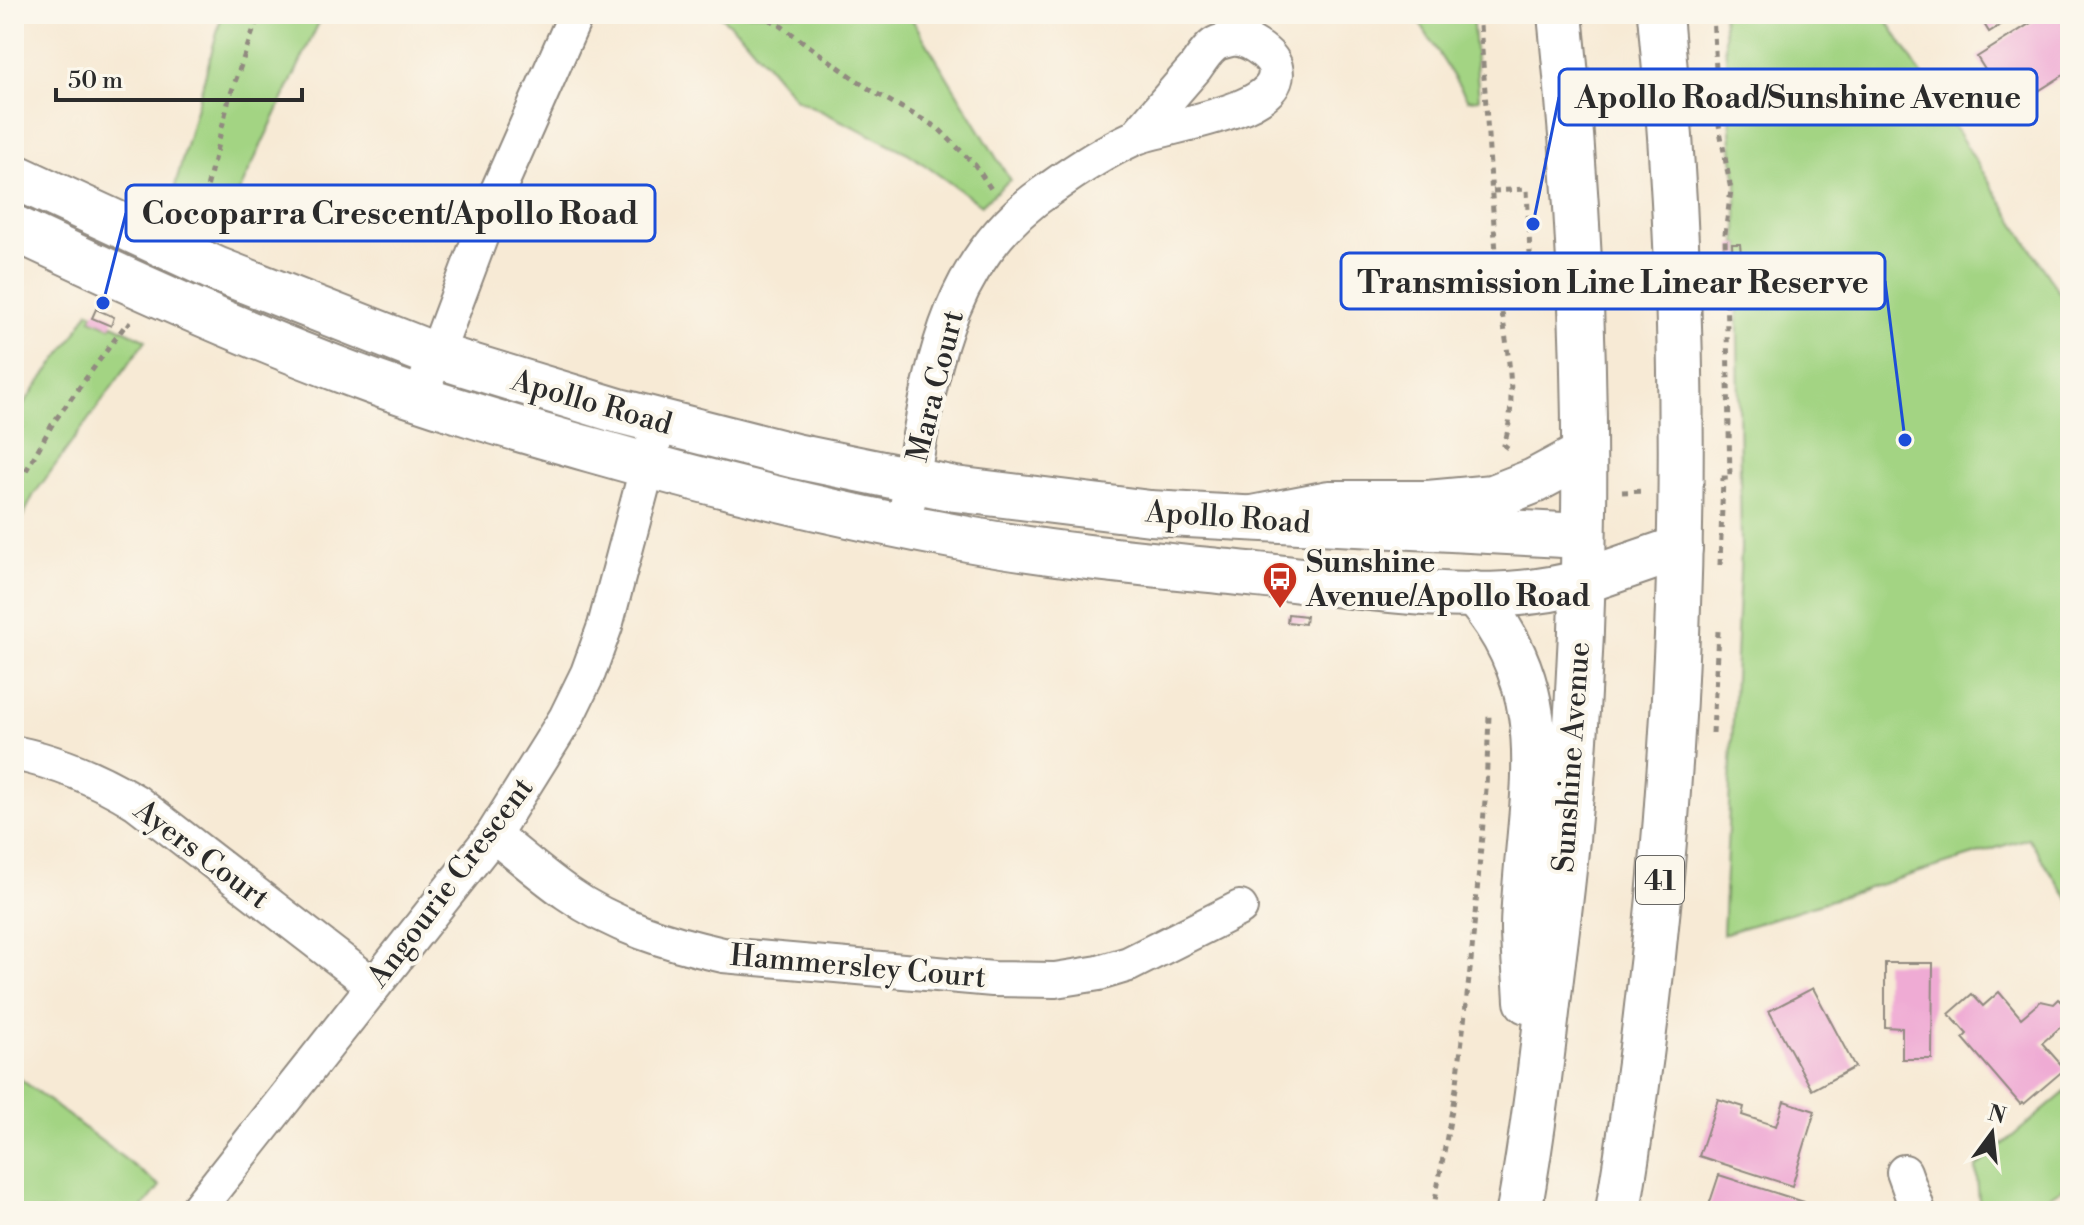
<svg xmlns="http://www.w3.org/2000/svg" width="2084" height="1225" font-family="'Libre Bodoni',serif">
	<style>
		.green { fill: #a3d483; stroke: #678057; stroke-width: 2 }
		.building { fill: #efabd4 }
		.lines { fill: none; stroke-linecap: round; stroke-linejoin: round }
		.street-casing { stroke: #918a80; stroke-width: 38 }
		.secondary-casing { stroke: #918a80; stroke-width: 48 }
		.primary-casing { stroke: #918a80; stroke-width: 48 }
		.path { stroke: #918a80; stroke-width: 5; stroke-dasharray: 6 6; stroke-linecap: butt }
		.street { stroke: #fff; stroke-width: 34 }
		.secondary { stroke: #fff; stroke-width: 44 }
		.primary { stroke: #fff; stroke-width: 44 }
		.labels { text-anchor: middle; stroke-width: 8; stroke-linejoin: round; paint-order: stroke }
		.shield { fill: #fbf7ec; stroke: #696865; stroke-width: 2 }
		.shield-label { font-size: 28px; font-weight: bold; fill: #2b2b2b }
		.street-label { font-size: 30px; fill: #2b2b2b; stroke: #fbf7ec }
		.poi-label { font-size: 30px; font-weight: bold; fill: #2b2b2b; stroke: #fbf7ec; text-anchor: start }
		.leader { fill: none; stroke: #1d4ed8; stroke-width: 3 }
		.callout-dot { fill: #1d4ed8; stroke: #fbf7ec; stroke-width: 3 }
		.callout { fill: #fbf7ec; stroke: #1d4ed8; stroke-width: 3 }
		.callout-label { font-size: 32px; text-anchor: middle; font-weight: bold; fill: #2b2b2b }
	</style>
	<rect width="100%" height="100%" fill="#fbf7ec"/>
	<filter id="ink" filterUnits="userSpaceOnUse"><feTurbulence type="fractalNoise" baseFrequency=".0125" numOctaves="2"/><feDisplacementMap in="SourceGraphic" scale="16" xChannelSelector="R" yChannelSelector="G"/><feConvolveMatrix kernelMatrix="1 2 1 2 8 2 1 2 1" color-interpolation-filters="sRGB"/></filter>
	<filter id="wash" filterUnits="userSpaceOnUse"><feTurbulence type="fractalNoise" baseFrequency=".006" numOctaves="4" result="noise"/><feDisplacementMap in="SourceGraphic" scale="32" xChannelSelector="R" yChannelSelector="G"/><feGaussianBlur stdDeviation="1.8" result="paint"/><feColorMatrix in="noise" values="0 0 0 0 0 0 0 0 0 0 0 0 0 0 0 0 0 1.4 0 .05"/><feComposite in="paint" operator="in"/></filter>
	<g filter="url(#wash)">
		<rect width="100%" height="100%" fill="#f7ead5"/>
		<g class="green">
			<polygon points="222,14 323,14 227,218 173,194"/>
			<polygon points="718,14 909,14 1010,180 981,205 908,153 796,99 741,34"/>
			<polygon points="1414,14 1472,14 1479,99 1468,100"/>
			<polygon points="1723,14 1883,14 2070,310 2070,902 2028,838 1723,934 1741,549 1737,265 1742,264 1740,244 1737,244 1737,181 1733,158"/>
			<polygon points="89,311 93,313 91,319 110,327 113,324 146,340 33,496 14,535 14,417 72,339"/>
			<polygon points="14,1074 160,1186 140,1211 14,1211"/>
			<polygon points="2070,1088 2070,1184 2025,1211 1980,1211 1976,1167"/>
		</g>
		<g id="blocks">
			<g class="building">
				<polygon points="1978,14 2018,14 1989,32"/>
				<polygon points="2045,14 2070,14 2070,41 2066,43 2070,49 2070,71 2010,109 1977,57"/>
				<polygon points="1732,244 1740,244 1742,265 1733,265"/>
				<polygon points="96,309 114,317 111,326 92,318"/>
				<polygon points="1288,614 1306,616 1305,624 1287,622"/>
				<polygon points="1885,963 1933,963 1932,1059 1902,1059 1902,1028 1885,1027"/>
				<polygon points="1813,988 1855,1067 1812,1090 1769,1011"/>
				<polygon points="1999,992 2021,1018 2041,1001 2054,1004 2059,999 2068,1008 2063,1012 2063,1025 2042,1043 2065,1069 2024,1104 2023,1102 2020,1104 1963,1038 1967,1034 1949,1014 1972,994 1983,1006"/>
				<polygon points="1718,1099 1744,1107 1742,1115 1776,1126 1784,1101 1815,1111 1792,1186 1699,1156"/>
				<polygon points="1719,1175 1804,1202 1801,1211 1707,1211"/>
			</g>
		</g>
	</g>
	<g filter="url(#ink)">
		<use href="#blocks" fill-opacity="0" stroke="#918a80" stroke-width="2"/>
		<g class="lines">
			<defs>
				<g id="street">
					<polyline points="427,379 496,195 576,14"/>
					<path d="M903 527C930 399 931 268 1051 188 1076 170 1106 151 1134 138 1163 125 1287 113 1275 67 1271 53 1245 36 1231 39 1227 40 1218 42 1214 45 1207 50 1200 61 1195 68 1175 91 1155 114 1136 137"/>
					<path d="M14 753C58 762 97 778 136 802L373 985"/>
					<path d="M493 835C518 854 541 875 567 893 613 926 669 943 723 955L993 979 1055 980 1099 973 1129 964 1240 908"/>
					<polyline points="1904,1172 1918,1211"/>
					<polyline points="196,1211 493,835 566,718 588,673 605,626 654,442"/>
				</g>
				<g id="secondary">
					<polyline points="14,176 216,269 435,355 619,411 795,456 955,489 1150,513 1582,536"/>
					<path d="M14 228C125 280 236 331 351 374 430 404 511 427 592 450 718 486 845 517 973 540 1067 557 1162 565 1257 575 1354 585 1487 610 1581 582"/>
				</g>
				<g id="primary">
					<polyline points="1252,518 1329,503 1428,503 1493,497 1534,481 1584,454"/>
					<polyline points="1581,582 1680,548"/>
					<path d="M1474 594C1566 700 1526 804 1523 927 1523 952 1526 977 1527 1001"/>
					<path d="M1519 1211C1533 1134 1542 1056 1551 978 1557 928 1564 878 1568 828 1593 558 1588 283 1560 14"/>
					<path d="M1618 1211C1683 816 1698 413 1660 14"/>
				</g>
			</defs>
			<use href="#street" class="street-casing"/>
			<use href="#secondary" class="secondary-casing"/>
			<use href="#primary" class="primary-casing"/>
			<g class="path">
				<polyline points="758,14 777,23 872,91 938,128 975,165 993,192"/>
				<path d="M1479 14C1487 105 1491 197 1499 288 1504 339 1520 395 1504 445L1509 449"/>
				<polyline points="1713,14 1719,125 1731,190 1725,234 1730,478 1721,478"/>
				<polyline points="1493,191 1527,189 1530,254"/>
				<polyline points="193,216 196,217 207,188 229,99 259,14"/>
				<polyline points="14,492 53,423 127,323 130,325"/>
				<polyline points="1622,492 1644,491"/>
				<polyline points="1720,565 1723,478"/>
				<polyline points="1713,733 1718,631"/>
				<polyline points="1433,1211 1457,1083 1471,961 1486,789 1489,716"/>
			</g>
			<use href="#street" class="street"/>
			<use href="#secondary" class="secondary"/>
			<use href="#primary" class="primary"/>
		</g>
	</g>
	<defs>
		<symbol id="bus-pin" viewBox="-11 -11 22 30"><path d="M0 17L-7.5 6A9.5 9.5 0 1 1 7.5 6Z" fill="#c8321e" stroke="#fbf7ec"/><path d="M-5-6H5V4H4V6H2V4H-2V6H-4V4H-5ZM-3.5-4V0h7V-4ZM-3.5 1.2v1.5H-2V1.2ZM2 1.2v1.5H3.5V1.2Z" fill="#fff"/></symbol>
	</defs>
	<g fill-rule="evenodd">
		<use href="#bus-pin" x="1260" y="559" width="40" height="54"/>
	</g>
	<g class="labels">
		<rect class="shield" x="1636" y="856" width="48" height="48" rx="6"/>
		<g class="shield-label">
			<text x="1660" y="890">41</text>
		</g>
		<g class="street-label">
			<text transform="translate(935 386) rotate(-76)" y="10">Mara Court</text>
			<text transform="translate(592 402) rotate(16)" y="10">Apollo Road</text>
			<text transform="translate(1228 517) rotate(4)" y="10">Apollo Road</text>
			<text transform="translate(1571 757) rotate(-86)" y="10">Sunshine Avenue</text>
			<text transform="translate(202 854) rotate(37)" y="10">Ayers Court</text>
			<text transform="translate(450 882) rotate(-53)" y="10">Angourie Crescent</text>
			<text transform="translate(858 966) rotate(5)" y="10">Hammersley Court</text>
		</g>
		<g class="poi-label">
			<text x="1306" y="572">Sunshine<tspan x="1306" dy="34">Avenue/Apollo Road</tspan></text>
		</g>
	</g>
	<path class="leader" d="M1533 224L1559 97M103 303L126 213M1905 440L1885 281"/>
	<g class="callout-dot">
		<circle cx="1533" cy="224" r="8"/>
		<circle cx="103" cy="303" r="8"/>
		<circle cx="1905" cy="440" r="8"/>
	</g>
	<g class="callout">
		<rect x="1559" y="69" width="478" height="56" rx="8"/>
		<rect x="126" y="185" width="529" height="56" rx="8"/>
		<rect x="1341" y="253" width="544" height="56" rx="8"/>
	</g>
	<g class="callout-label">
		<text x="1798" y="108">Apollo Road/Sunshine Avenue</text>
		<text x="390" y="224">Cocoparra Crescent/Apollo Road</text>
		<text x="1613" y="293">Transmission Line Linear Reserve</text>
	</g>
	<rect width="2084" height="1225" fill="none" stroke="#fbf7ec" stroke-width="48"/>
	<g transform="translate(1992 1133) rotate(15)" stroke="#fbf7ec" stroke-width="6" paint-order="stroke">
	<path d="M0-6L14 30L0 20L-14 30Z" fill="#2b2b2b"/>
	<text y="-12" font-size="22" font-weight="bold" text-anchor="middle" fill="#2b2b2b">N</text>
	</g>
	<path d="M56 88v12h246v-12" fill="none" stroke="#2b2b2b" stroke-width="4"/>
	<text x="68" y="88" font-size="24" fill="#2b2b2b" stroke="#fbf7ec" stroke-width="6" paint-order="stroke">50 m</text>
</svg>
